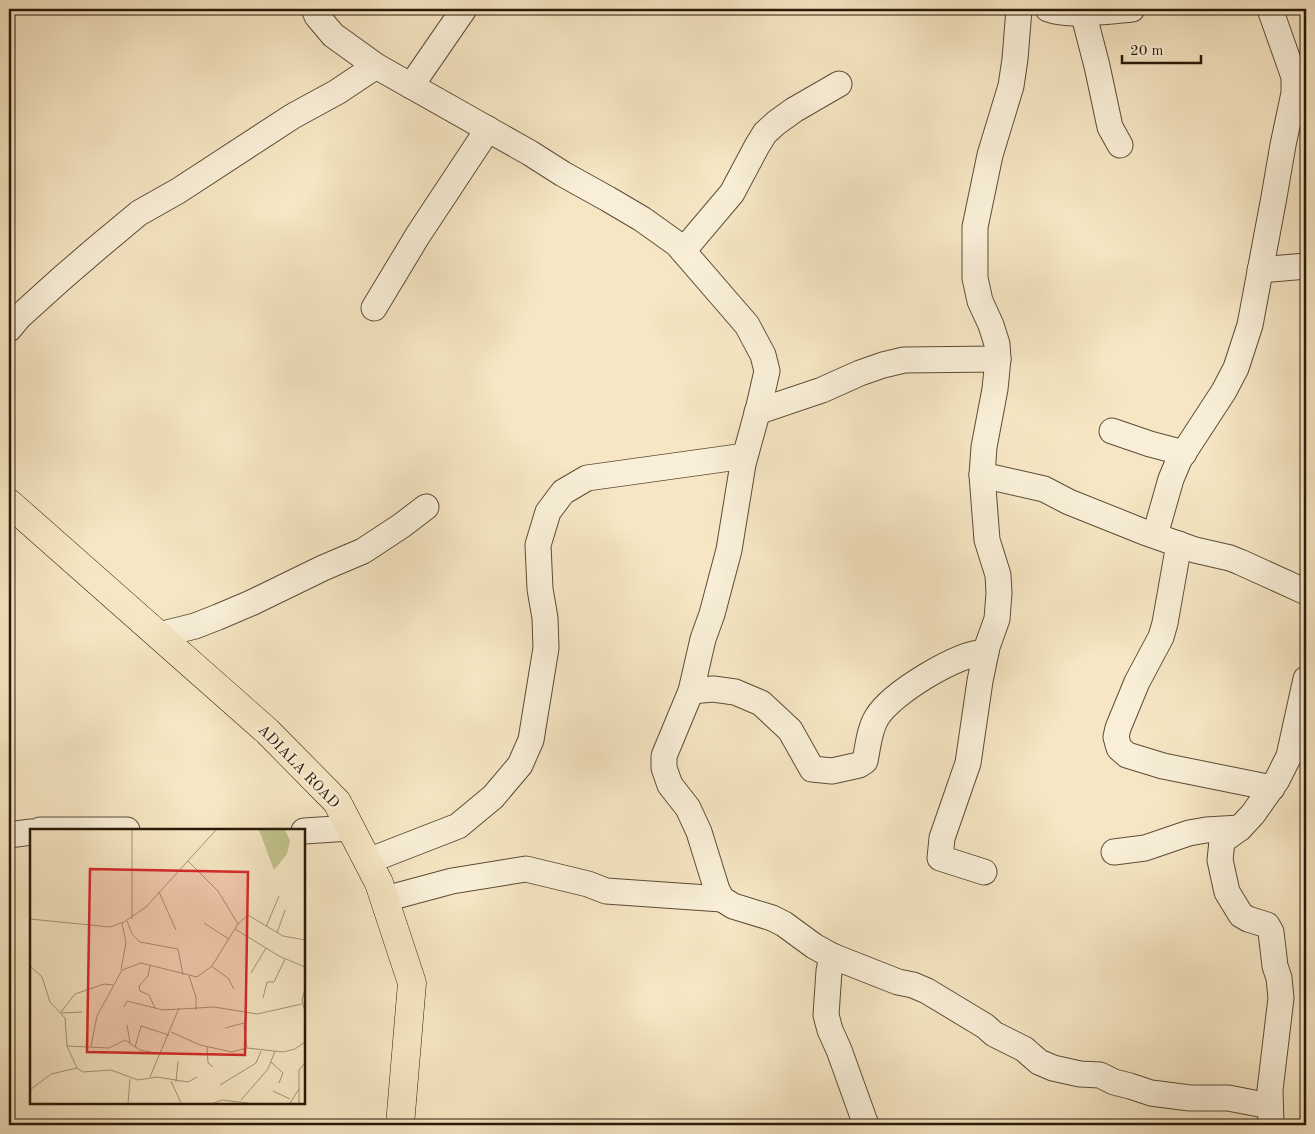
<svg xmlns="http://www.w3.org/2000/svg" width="1315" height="1134" font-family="'Old Standard TT',serif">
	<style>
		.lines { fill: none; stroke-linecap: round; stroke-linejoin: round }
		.minor-casing { stroke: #5d4c36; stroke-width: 27 }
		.major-casing { stroke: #2a1907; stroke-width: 29 }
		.minor { stroke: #f9efd8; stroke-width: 25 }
		.major { stroke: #f6e6c3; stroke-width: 28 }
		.labels { text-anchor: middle; stroke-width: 4; stroke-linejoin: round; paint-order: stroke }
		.street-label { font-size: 15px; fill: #2a1907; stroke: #f9efd8 }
		.inset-road { fill: none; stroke: #a49478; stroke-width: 1 }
		.view { fill: #d62828; fill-opacity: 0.15; stroke: #d62828; stroke-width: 2.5 }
		.inset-edge { fill: none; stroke: #2a1907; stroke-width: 2.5 }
	</style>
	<rect width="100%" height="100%" fill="#f6e6c3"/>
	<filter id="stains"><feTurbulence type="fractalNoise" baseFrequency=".004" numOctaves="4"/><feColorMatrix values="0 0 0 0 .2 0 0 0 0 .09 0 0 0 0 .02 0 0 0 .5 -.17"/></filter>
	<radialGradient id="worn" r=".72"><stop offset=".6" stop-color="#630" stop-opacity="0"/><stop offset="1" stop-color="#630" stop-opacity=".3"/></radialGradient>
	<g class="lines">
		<defs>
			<g id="minor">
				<polyline points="314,9 317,16 333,35 376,66 530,153 563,174 608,199 642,219 677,244 747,325 763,355 767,371 759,406 743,464 729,550 712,614 703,639 691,691 664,756 664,768 670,785 688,808 699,832 717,890 722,899 733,906 772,918 784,924 814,946 832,956 898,982 913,985 927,991 985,1026 994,1034 1024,1049 1039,1062 1053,1068 1080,1074 1100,1075 1114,1082 1130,1086 1151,1093 1190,1098 1228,1098 1270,1106"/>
				<path d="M1048 9C1068 17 1110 11 1132 9"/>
				<polyline points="1083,12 1097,66 1110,127 1120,145"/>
				<polyline points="411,86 464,9"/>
				<polyline points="683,251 732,193 757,146 765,133 776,123 794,110 839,84"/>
				<polyline points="1260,270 1306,266"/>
				<polyline points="374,308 418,235 488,129"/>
				<polyline points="9,329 19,317 61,279 97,248 139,213 178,191 293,116 337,92 376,66"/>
				<polyline points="757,412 822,390 860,373 883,365 904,360 998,359"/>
				<polyline points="1112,431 1150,444 1184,453"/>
				<polyline points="982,475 1044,489 1069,502 1144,532 1195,550 1230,558 1240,562 1306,592"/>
				<polyline points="1155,535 1171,479 1179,460 1224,391 1236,368 1250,325 1274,197 1283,145 1294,93 1294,77 1270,9"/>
				<polyline points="1179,544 1165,623 1161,637 1137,682 1118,728 1116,737 1119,748 1127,755 1163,766 1272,788"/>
				<polyline points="159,635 195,626 218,617 251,603 323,568 363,551 401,526 426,507"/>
				<path d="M691 691 713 689 735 692 761 703 790 730 812 769 832 771 859 765 865 761C868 747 869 730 877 717 892 693 957 653 986 652"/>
				<polyline points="40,830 127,830"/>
				<polyline points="304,831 351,828"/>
				<polyline points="9,835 31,832"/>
				<polyline points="1114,852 1145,848 1189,833 1206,830 1240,828"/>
				<polyline points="368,861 458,826 493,797 520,765 531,740 546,648 545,618 540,589 538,545 548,512 563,492 587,478 745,456"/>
				<polyline points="984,872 940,858 942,838 968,763 980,681 987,647 997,619 999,593 998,575 987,540 982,475 984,447 995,389 998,359 997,344 991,325 980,301 975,278 975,227 990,155 1011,86 1015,59 1019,9"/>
				<polyline points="385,899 452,881 526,869 588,884 606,891 722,899"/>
				<polyline points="832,956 829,971 826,1015 830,1030 839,1050 866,1125"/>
				<polyline points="1271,1125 1270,1090 1281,998 1279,978 1275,966 1271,932 1267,925 1248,919 1241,915 1227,892 1220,860 1222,841 1240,828 1253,814 1277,780 1289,756 1306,679"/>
			</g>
			<polyline id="major" points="9,503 267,731 337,802 379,883 412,983 400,1125"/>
		</defs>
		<use href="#minor" class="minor-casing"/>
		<use href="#major" class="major-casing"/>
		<use href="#minor" class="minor"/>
		<use href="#major" class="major"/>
	</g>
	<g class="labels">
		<g class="street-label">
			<text transform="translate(299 766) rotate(46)" y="5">ADIALA ROAD</text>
		</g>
	</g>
	<g transform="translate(30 829)">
		<rect width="275" height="275" fill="#f6e6c3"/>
		<path d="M229 1H255L260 12 257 25 244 41Z" fill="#c2c38f"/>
		<path class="inset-road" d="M158 32 188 62 208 95M129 63 146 101M0 90 80 98 94 93 116 78 186 1M102 90V1M97 92 102 105 110 113 148 120 153 146M174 94 199 110M236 98 249 67M205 100 249 127 275 138M247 104 255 81M0 137 12 148 20 173 35 189 37 217 47 239 53 243 81 241 108 251 127 248 158 253 167 248M120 137 118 147 109 157 110 162 119 166 125 179M181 137 198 149 204 160M91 141 96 114 92 94M221 144 236 119M159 147 166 168V181M275 160 272 171 275 182M233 169 237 153H244L255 130M94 178 97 172 133 181 184 178 227 185 272 175M31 183 45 165 74 155 83 156M31 184 52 183M216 185 214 197 217 219 253 223 265 220 275 213M97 196 100 214M195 199 214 194M141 203 170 216 202 223 217 219M37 217 79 219 95 211 110 221 131 225M61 217 67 187 92 141 111 134 167 148 182 137 208 95 218 86 253 107 275 111M105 218 111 197 139 206M177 218 178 234 183 238M241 233 253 244 249 254M120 248 149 179M141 252 151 274M146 253 148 232M190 256 226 234 231 222M0 261 21 245 47 239M243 262 260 270M211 271 238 240 245 222M98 274 100 250M184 274 192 271 218 274M260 274 269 260M269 274V241L275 234"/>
		<path class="view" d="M60 40 218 43 215 226 57 223Z"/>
		<rect width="275" height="275" class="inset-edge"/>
	</g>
	<rect width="1315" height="1134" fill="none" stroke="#f6e6c3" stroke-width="30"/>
	<rect x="10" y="10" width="1295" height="1114" fill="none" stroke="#2a1907" stroke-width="2.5"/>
	<rect x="15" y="15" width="1285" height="1104" fill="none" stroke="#2a1907"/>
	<path d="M1122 55v8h79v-8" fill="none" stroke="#2a1907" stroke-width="2.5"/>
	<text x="1130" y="55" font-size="15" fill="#2a1907" stroke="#f9efd8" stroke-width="4" paint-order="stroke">20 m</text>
	<rect width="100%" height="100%" filter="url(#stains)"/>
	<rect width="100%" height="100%" fill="url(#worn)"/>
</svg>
